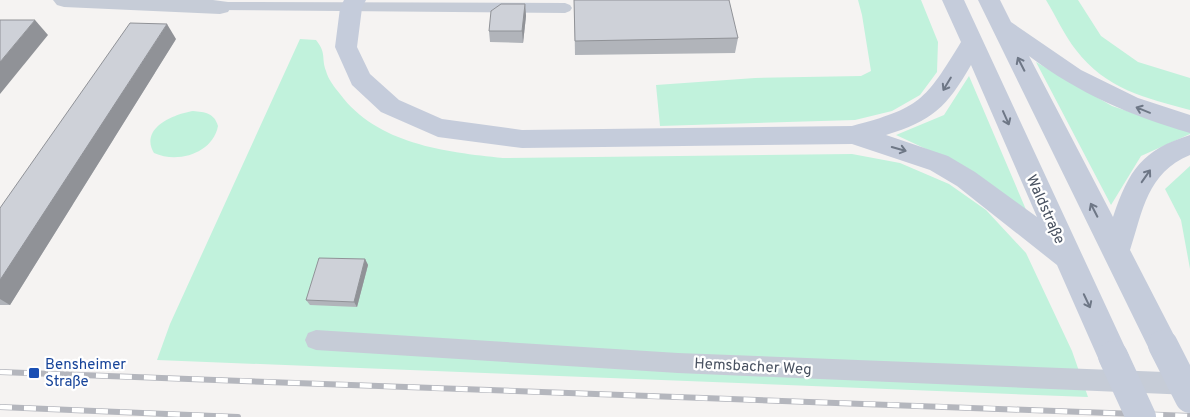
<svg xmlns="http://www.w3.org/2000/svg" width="1190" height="417" font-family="Overpass,sans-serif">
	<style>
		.green { fill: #c1f2dc }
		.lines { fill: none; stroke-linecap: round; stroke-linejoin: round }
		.service { fill: #c6ccd7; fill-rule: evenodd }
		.minor { fill: #c6ccd7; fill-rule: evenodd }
		.secondary { fill: #c5ccdb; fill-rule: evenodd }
		.rail-casing { stroke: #b4b6bd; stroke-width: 6 }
		.rail { stroke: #fff; stroke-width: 4.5; stroke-dasharray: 12; stroke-linecap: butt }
		.secondary-bridge { stroke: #c5ccdb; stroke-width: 30 }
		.wall { fill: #b1b4ba }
		.shaded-wall { fill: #909297 }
		.building { fill: #ced1d8; stroke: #909297 }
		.oneway { stroke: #6e7786 }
		.transit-dot { fill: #1a4fb4; stroke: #fff; stroke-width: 2 }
		.labels { text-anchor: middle; stroke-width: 4.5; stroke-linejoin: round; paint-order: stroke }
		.street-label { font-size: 15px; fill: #495261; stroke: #fff }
		.transit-label { font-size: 15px; fill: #164399; stroke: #fff; text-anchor: start }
	</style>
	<rect width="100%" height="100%" fill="#f5f3f2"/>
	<g class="green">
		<polygon points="858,0 921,0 938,42 937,72 920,95 892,111 855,120 660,126 656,85 755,78 861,76 871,71 862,15"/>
		<path d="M1046 0H1078L1101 36 1138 62 1190 78V110C1145 98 1106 89 1076 50 1064 35 1056 16 1046 0Z"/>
		<path d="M300 39 316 40C327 54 321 57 326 71 328 79 335 88 340 94 377 144 445 152 503 158L852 154 900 163 949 184 986 210 1026 253 1072 351 1088 397 157 360 170 324Z"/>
		<polygon points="1036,62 1112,106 1190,132 1190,134 1141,156 1111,205"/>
		<polygon points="969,76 1030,219 967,168 896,135 944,115"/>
		<path d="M193 111C205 112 214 113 218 126 213 153 178 164 154 153 139 128 174 114 193 111Z"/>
		<polygon points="1190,166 1190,269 1181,220 1165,189"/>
	</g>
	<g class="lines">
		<g class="service">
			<polygon points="220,2 565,3 570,5 572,8 570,11 565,13 215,10 213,7 215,4"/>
			<polygon points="316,330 678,353 1190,373 1190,395 678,373 316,350 308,347 305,340 308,333"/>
		</g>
		<polygon class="minor" points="53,0 213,0 228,2 231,7 228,12 220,14 64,7 57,5"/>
		<g class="secondary">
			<path d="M344 0H366L362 8 357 47 370 74 399 100 442 119 522 130 852 126C920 108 925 101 961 42L942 0H964L1129 356 1124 367 1113 371 1102 367 1057 265 957 186 930 170 852 144 522 148 438 137 381 112 352 85 335 47 340 8ZM971 65 1037 217 975 172 948 156 886 135C932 121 947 107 971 65Z"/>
			<path d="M978 0H1000L1011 22 1081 70 1138 98 1190 115V133C1131 116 1078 93 1029 56L1113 217C1129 170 1142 150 1190 135V155C1147 173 1143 210 1130 250L1179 345 1174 355 1163 360 1152 355Z"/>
		</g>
		<defs>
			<g id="rail">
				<polyline points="0,372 1190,416"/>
				<polyline points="0,407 238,417"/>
			</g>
		</defs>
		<use href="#rail" class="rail-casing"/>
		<use href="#rail" class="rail"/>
		<g class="secondary-bridge">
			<polyline points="1163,345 1190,398"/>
			<polyline points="1113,356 1141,417"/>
		</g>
	</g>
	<g class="wall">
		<polygon points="574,0 738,38 735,53 575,55"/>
		<polygon points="525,4 526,16 523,43 490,42 489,31"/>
		<polygon points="176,39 10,305 0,305 0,208"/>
		<polygon points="365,259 368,265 357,307 310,305 306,300"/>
	</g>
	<g class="shaded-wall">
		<polygon points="525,4 526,16 523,43 522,31"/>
		<polygon points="35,20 48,35 0,94 0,62"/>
		<polygon points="167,24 176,39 10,305 0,299 0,280"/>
		<polygon points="365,259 368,265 357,307 354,302"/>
	</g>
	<g class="building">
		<polygon points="574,0 729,0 738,38 575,41"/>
		<polygon points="501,4 525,4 522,31 489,31 491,11"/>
		<polygon points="0,20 35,20 0,62"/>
		<polygon points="130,23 167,24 0,280 0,208"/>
		<polygon points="319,258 365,259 354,302 306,300"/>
	</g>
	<defs><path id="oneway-shaft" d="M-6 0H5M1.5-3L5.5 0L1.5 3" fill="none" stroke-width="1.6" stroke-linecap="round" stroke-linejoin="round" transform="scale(1.25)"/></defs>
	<g class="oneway">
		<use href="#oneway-shaft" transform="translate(1021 64) rotate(-117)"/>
		<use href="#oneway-shaft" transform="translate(947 84) rotate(121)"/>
		<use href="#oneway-shaft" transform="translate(1143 110) rotate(-158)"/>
		<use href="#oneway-shaft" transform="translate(1006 118) rotate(66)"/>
		<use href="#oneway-shaft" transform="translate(899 149) rotate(16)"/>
		<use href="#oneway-shaft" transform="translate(1146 176) rotate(-55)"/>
		<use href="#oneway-shaft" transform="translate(1094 210) rotate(-117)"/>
		<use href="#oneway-shaft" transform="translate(1087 301) rotate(65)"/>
	</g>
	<rect class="transit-dot" x="28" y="367" width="12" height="12" rx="2.5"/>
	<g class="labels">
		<g class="street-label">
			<text transform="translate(1046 209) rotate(66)" y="5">Waldstraße</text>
			<text transform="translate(753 366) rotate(3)" y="5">Hemsbacher Weg</text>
		</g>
		<g class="transit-label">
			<text x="45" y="369">Bensheimer<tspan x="45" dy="17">Straße</tspan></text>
		</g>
	</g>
</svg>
